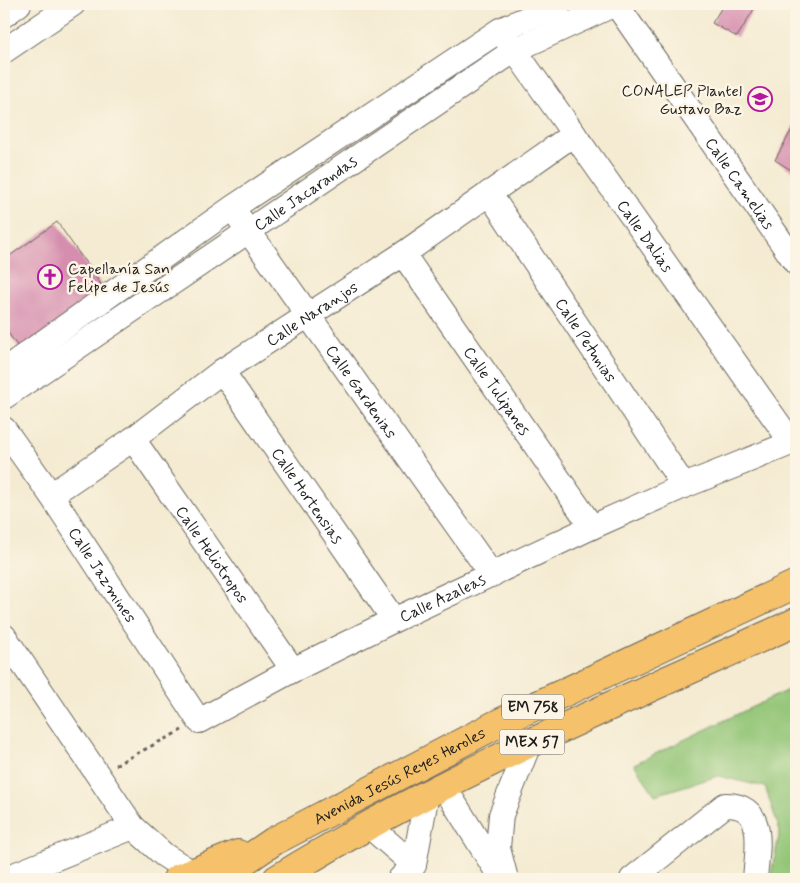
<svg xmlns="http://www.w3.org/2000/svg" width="800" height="883" font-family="Mynerve,sans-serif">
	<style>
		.green { fill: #92c576; stroke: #577049 }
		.building { fill: #d68eaf }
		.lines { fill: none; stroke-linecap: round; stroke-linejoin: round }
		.minor-casing { stroke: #68645c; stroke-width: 26 }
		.highway-casing { stroke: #68645c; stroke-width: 30 }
		.path { stroke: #68645c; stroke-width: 3; stroke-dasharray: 4 4; stroke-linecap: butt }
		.minor { stroke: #fff; stroke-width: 24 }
		.highway { stroke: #f5c16b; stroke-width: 28 }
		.labels { text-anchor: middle; stroke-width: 5; stroke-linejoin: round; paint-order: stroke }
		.shield { fill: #fcf5e5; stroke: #5f5d58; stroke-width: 1 }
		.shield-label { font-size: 15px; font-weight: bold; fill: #1c1c1c }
		.poi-label { font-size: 16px; fill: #1c1c1c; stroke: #fcf5e5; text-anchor: end }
		.street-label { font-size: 16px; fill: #1c1c1c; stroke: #fcf5e5 }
	</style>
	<rect width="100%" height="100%" fill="#fcf5e5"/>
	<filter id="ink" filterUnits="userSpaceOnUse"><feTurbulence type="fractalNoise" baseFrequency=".02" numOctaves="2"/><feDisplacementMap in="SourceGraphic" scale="10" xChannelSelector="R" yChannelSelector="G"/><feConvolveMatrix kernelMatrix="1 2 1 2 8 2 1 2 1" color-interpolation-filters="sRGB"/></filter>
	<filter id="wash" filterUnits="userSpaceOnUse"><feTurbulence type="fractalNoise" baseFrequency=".0096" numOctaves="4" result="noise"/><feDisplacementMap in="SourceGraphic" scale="20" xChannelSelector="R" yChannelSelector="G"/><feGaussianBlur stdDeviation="1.12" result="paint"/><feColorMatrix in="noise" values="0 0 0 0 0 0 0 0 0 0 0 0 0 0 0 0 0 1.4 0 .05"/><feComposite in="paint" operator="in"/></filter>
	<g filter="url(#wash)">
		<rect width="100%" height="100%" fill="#f4ebd2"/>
		<polygon class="green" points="796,686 796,879 770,879 780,831 765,787 718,776 655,795 634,764"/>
		<g id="blocks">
			<g class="building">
				<polygon points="724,4 745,4 754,9 737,37 712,23"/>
				<polygon points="796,122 796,173 775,160"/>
				<polygon points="57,222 107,293 23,354 4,327 4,260"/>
			</g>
		</g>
	</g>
	<g filter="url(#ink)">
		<use href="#blocks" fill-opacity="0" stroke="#68645c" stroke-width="1"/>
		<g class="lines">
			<defs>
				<g id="minor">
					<path id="s1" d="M616 4 796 263"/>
					<polyline points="4,15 19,4"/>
					<path id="s2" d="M506 38 792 443"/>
					<polyline points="4,51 73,4"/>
					<path id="s3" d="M489 193 684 486"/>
					<path id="s4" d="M240 219 492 575"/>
					<path id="s5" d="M403 254 592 527"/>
					<polyline points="4,370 232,208 500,30 560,4"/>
					<path id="s6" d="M222 371 394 620"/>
					<path id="s7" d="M4 397 515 50 615 4"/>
					<path id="s8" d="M4 429 51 495 199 721 293 670 394 620 592 527 684 486 796 441"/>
					<path id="s9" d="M133 439 293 670"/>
					<path id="s10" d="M51 495 133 439 222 371 403 254 574 134"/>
					<polyline points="4,636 133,827 164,855 191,872"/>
					<polyline points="443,785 499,875"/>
					<polyline points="368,825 414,865"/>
					<polyline points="4,879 133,827"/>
					<polyline points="400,879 414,865 427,793"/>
					<polyline points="506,879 498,848 501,815 529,744"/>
					<path d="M632 879 725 805C768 804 757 850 755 879"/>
				</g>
				<g id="highway">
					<polyline points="177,879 238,854"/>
					<path id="s11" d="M218 879 274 841 497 724 796 584"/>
					<path d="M277 879C441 777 620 702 796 622"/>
				</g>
			</defs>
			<use href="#minor" class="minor-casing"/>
			<use href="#highway" class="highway-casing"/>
			<polyline class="path" points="115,765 182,730"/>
			<use href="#minor" class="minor"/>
			<use href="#highway" class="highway"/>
		</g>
	</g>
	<defs>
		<symbol id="school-ring" viewBox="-11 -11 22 22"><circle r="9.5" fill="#fcf5e5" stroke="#b5179e" stroke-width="1.5"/><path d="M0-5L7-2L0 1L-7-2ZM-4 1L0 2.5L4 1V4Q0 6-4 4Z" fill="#b5179e"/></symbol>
		<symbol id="church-ring" viewBox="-11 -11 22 22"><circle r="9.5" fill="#fcf5e5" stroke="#b5179e" stroke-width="1.5"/><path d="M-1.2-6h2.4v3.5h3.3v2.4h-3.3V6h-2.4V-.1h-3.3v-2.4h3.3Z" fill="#b5179e"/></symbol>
	</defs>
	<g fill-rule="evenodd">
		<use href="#school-ring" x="746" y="85" width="28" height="28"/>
		<use href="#church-ring" x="36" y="263" width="28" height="28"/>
	</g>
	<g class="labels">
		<g class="shield">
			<rect x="502" y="694.5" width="62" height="25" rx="4"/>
			<rect x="499.5" y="729.5" width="65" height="25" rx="4"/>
		</g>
		<g class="shield-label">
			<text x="533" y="712">EM 758</text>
			<text x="532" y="747">MEX 57</text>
		</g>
		<g class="poi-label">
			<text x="742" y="96">CONALEP Plantel<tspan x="742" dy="18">Gustavo Baz</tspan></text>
			<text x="68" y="274" text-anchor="start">Capellanía San<tspan x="68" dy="18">Felipe de Jesús</tspan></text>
		</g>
		<g class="street-label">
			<text dy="6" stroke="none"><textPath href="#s1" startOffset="218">Calle Camelias</textPath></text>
			<text dy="6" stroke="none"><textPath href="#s7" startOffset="364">Calle Jacarandas</textPath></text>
			<text dy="6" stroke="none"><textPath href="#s2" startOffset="242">Calle Dalias</textPath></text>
			<text dy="6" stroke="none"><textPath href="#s10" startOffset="318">Calle Naranjos</textPath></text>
			<text dy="6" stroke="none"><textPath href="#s3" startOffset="176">Calle Petunias</textPath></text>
			<text dy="6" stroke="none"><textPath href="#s5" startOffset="166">Calle Tulipanes</textPath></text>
			<text dy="6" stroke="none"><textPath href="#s4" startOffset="211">Calle Gardenias</textPath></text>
			<text dy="6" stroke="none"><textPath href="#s6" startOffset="151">Calle Hortensias</textPath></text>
			<text dy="6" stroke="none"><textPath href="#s9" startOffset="140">Calle Heliotropos</textPath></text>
			<text dy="6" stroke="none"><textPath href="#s8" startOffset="176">Calle Jazmines</textPath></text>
			<text dy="6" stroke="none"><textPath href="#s8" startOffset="624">Calle Azaleas</textPath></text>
			<text dy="6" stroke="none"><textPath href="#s11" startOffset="209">Avenida Jesús Reyes Heroles</textPath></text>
		</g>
	</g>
	<rect width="800" height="883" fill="none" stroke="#fcf5e5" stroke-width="20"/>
</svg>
